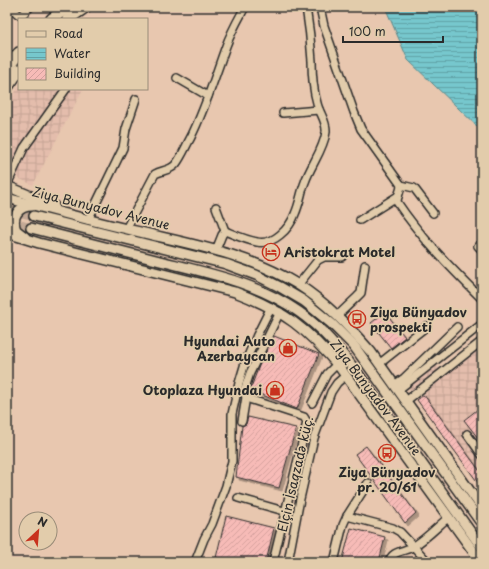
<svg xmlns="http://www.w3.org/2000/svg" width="489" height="569" font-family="'Playpen Sans',sans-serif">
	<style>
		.industrial { fill: url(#industrial-grid) }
		.water { fill: url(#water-rules); stroke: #58898c }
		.building { fill: url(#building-hatch); stroke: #2b2b2b; filter: url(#shadow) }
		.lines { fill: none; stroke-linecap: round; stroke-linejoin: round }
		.major-tunnel { stroke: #c2a895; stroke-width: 9; stroke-dasharray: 9 4.5; stroke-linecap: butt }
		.minor-casing { stroke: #2b2b2b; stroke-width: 10 }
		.major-casing { stroke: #2b2b2b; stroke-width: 12 }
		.highway-casing { stroke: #2b2b2b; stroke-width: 14 }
		.minor { stroke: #e2ccab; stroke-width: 7 }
		.major { stroke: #e2ccab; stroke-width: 9 }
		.highway { stroke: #e2ccab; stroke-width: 11 }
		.labels { text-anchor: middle; stroke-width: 3.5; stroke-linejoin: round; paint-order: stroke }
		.street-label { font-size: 13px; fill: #2b2b2b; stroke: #e2ccab }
		.poi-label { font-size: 13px; font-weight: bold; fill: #2b2b2b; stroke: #e2ccab; text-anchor: start }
	</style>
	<defs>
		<pattern id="industrial-grid" width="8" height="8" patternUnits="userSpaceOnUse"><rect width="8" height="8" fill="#e4bdac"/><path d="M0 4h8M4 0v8" fill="none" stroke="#c4a394"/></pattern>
		<pattern id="water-rules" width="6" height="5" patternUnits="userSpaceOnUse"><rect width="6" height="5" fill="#76c7cd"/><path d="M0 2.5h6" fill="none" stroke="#61a2a7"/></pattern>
		<pattern id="building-hatch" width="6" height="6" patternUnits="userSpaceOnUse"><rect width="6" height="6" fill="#f7bbb7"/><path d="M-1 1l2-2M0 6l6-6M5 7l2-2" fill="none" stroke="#d4a19e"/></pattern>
		<filter id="shadow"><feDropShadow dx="3" dy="3" stdDeviation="0" flood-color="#0004"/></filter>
	</defs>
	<rect width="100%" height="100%" fill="#e8c7af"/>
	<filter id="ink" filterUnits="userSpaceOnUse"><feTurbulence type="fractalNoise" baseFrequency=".025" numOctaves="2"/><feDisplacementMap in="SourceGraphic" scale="8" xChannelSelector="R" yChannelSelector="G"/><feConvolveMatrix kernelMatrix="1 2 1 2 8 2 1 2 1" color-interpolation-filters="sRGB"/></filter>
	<g filter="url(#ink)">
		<g class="industrial">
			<polygon points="19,86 19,89 83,89 33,185 7,173 7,106"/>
			<polygon points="482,337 482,474 424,395 417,400 408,386 436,365 440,370"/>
		</g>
		<polygon class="water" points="385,7 482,7 482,131 408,60"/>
		<g class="building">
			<polygon points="385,312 405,337 391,348 371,323"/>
			<polygon points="274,336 319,354 297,409 250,390 259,366"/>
			<polygon points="424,395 482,474 482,488 417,400"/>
			<polygon points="482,406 482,443 464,420"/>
			<polygon points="248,417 296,428 279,488 236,477 242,426 246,424"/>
			<polygon points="366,446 416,513 405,523 355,454"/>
			<polygon points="226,516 274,528 266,562 215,562"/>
			<polygon points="351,528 385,537 379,562 342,562"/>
		</g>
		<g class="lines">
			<g class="major-tunnel">
				<polyline points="7,209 34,216"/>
				<polyline points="7,221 31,228"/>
			</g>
			<defs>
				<g id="minor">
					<polyline points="10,7 18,14 22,15 30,7"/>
					<path d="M320 7 324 26 354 112 361 129 401 185C401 191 397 196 397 202 421 238 451 268 482 299"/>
					<polyline points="177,78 208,96"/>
					<polyline points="283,113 319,110"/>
					<polyline points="7,185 24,148 66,89"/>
					<polyline points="401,185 414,188 433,213"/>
					<polyline points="216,207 225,231"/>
					<polyline points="88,220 123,148 126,129 136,99"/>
					<polyline points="360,220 398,196"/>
					<path d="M126 229 155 174C162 170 170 171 176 164 182 156 186 146 191 137 206 107 215 76 226 46 231 32 238 20 245 7"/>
					<polyline points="478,246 482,250"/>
					<path d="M216 250 222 235 225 231C235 235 246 240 257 242 273 246 290 228 295 214 300 203 301 192 305 182 311 165 324 149 326 132 327 121 319 113 317 103 313 89 312 76 312 61 311 43 309 25 306 7"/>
					<polyline points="298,285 318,260 324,257 342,257"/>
					<polyline points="337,316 357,297 361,293 365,265"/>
					<polyline points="379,364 427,326"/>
					<polyline points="394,385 404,378 457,327"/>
					<polyline points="398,390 482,324"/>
					<polyline points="406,401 482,341"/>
					<polyline points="312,403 327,374 337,364"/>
					<polyline points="242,421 246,397"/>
					<polyline points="467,434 482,455"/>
					<polyline points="238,498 284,511"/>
					<polyline points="347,516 393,528 400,532 428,562"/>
					<polyline points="195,562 204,539 212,524 226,486 232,461 232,414 239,383 245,363 257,335 271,307"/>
					<polyline points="273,562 307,422 304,417 252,400 246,397 244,391 250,373 280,312"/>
					<polyline points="288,562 300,499 314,438 331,392 337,383 346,375"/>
					<polyline points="334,562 343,525 347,516 368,483"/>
					<path d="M389 562C392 550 405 552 414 546 427 538 438 526 449 517"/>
				</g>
				<g id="major">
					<polyline points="7,186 54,206"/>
					<path d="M7 198C51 210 95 222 140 232 195 245 248 254 297 284 326 302 349 327 371 352L482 508"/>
					<polyline points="34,216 226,264 256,275 280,287 304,301 332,324 354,346 482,524"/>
					<path d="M31 228C74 239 117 250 160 261 208 273 258 283 299 312 322 328 339 349 356 371L482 548"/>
					<path d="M7 233 39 243 235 292C283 310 308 329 341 369L481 562"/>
					<path d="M25 237 16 230C11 217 18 206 32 206"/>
				</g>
				<g id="highway">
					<polyline points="52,19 67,7"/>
					<polyline points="68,19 85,7"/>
					<polyline points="7,68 19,53"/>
					<polyline points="7,87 19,70"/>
				</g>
			</defs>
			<use href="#minor" class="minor-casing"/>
			<use href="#major" class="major-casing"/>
			<use href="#highway" class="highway-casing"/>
			<use href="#minor" class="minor"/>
			<use href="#major" class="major"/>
			<use href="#highway" class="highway"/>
		</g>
	</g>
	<defs>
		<symbol id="hotel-ring" viewBox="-11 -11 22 22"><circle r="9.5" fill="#e2ccab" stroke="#c8321e" stroke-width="1.5"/><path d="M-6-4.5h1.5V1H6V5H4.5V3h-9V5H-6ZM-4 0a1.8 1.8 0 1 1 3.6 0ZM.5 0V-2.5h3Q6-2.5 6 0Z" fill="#c8321e"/></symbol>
		<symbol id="bus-ring" viewBox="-11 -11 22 22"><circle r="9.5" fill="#e2ccab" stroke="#c8321e" stroke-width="1.5"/><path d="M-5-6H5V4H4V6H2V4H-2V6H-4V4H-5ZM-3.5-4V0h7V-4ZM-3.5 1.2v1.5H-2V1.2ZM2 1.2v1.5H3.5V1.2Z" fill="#c8321e"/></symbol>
		<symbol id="shop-ring" viewBox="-11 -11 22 22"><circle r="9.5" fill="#e2ccab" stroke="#c8321e" stroke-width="1.5"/><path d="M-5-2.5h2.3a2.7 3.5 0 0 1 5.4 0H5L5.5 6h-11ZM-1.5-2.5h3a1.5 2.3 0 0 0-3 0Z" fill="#c8321e"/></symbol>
	</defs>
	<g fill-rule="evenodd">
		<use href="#hotel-ring" x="261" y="242" width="20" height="20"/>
		<use href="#bus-ring" x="347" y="309" width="20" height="20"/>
		<use href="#shop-ring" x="278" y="338" width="20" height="20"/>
		<use href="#shop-ring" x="265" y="380" width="20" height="20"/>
		<use href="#bus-ring" x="377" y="443" width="20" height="20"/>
	</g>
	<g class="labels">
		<g class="street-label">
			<text transform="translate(101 208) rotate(14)" y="5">Ziya Bunyadov Avenue</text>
			<text transform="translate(376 397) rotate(53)" y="5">Ziya Bunyadov Avenue</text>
			<text transform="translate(295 474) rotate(-77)" y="5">Elçin İsaqzadə küç.</text>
		</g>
		<g class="poi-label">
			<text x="284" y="257">Aristokrat Motel</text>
			<text x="370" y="317">Ziya Bünyadov<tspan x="370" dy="15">prospekti</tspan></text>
			<text x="275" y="346" text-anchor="end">Hyundai Auto<tspan x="275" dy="15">Azerbaycan</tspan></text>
			<text x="262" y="395" text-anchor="end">Otoplaza Hyundai</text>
			<text x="387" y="477" text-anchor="middle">Ziya Bünyadov<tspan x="387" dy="15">pr. 20/61</tspan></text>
		</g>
	</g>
	<rect width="489" height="569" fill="none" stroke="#e2ccab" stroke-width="24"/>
	<rect x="12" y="12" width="465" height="545" fill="none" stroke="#2b2b2b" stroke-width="1.5" filter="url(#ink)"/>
	<rect x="18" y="18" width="130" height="72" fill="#e2ccab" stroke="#998c78"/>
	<rect x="26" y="31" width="20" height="6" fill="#e2ccab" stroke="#998c78"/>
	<text x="54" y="38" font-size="12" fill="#2b2b2b">Road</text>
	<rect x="26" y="48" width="20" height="12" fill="url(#water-rules)" stroke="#998c78"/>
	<text x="54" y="58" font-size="12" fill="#2b2b2b">Water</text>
	<rect x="26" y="68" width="20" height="12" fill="url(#building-hatch)" stroke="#998c78"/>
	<text x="54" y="78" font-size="12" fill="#2b2b2b">Building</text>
	<g transform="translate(38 531) rotate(26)"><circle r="19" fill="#e2ccab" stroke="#998c78"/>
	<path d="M0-3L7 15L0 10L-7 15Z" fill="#c8321e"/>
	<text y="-6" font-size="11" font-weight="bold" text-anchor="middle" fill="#2b2b2b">N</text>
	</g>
	<path d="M343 36v6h100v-6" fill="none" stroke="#2b2b2b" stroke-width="2"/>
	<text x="349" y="36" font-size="12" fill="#2b2b2b" stroke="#e2ccab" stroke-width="3" paint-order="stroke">100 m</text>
</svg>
